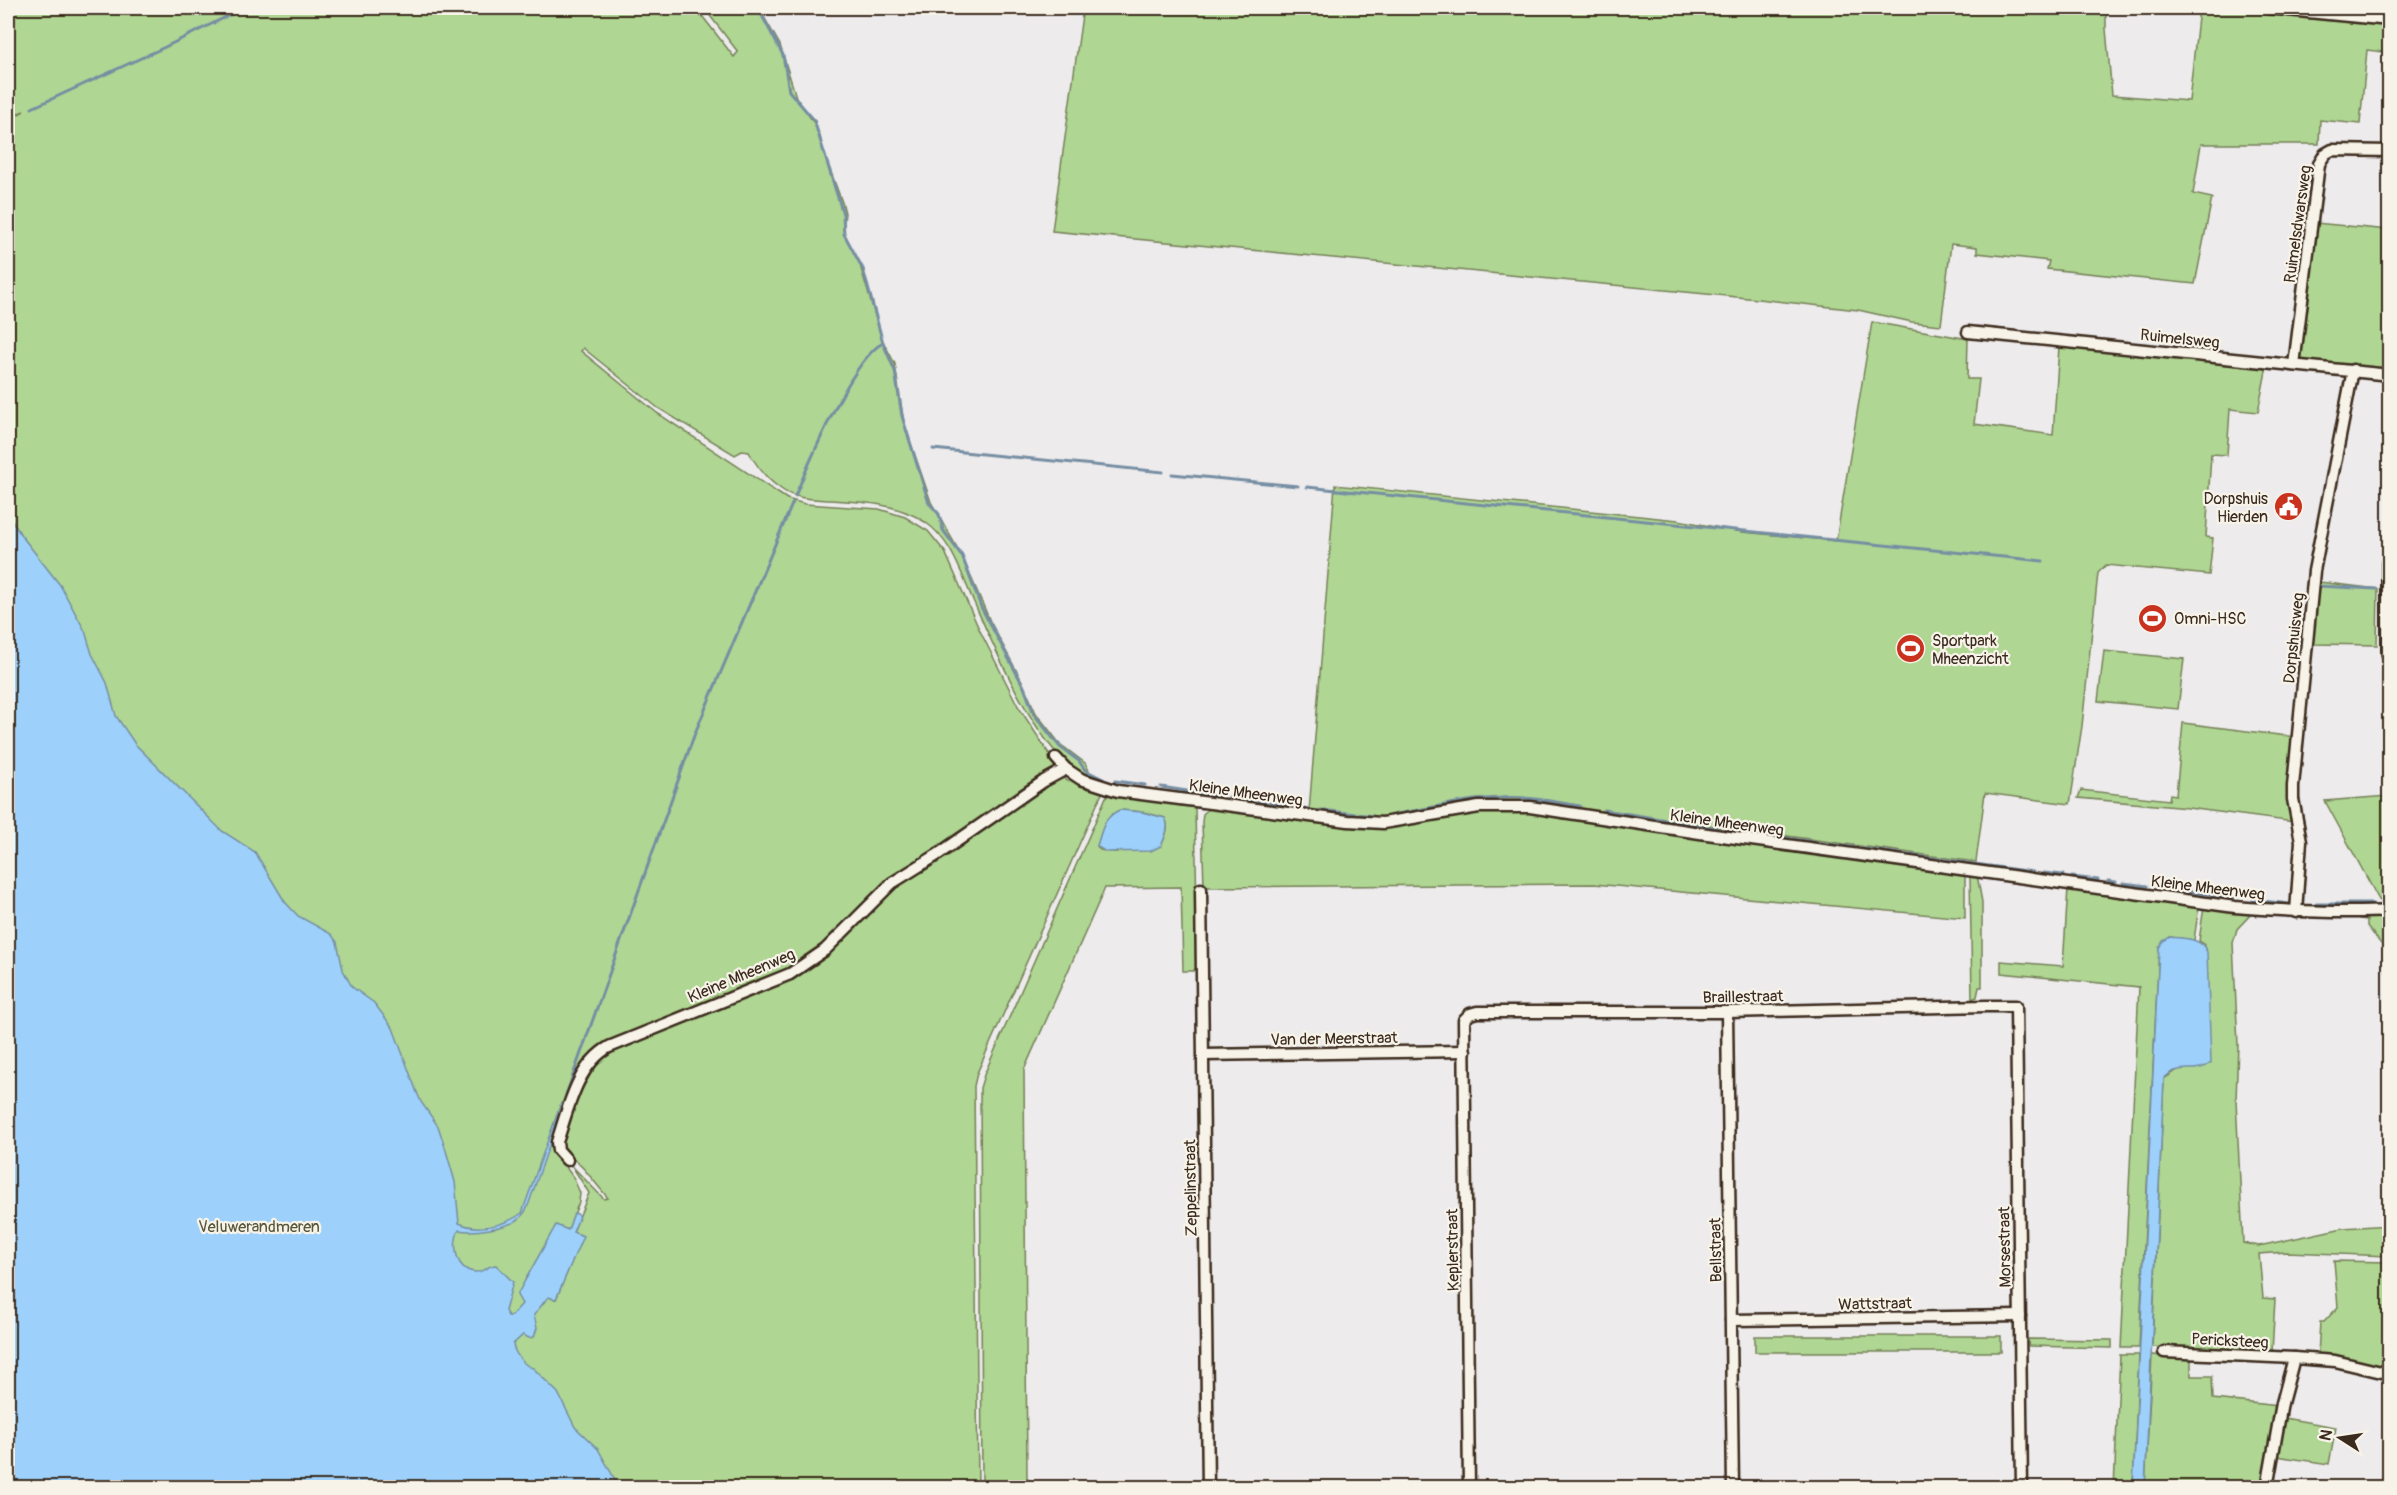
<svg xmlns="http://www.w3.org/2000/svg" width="2397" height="1495" font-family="Pangolin,sans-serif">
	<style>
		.green { fill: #afd692; stroke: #758058; stroke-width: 1.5; fill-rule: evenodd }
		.water { fill: #9dd1fb; stroke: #768ea3; stroke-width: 1.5 }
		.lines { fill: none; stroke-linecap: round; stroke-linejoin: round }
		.stream { stroke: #768ea3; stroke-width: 3 }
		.minor-casing { stroke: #3b2a1e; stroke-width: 15 }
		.secondary-casing { stroke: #3b2a1e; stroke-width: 20 }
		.minor { stroke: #f7f3e8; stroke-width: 10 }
		.secondary { stroke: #f7f3e8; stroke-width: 15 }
		.labels { text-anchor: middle; stroke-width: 4.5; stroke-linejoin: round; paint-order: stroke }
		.street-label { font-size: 16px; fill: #3b2a1e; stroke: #f7f3e8 }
		.poi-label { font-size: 16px; fill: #3b2a1e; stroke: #f7f3e8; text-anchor: start }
		.park-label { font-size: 16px; fill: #58553b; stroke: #f7f3e8 }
	</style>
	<rect width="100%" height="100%" fill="#edebec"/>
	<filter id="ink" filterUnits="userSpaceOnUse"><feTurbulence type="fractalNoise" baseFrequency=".0167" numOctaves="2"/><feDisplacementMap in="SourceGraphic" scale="12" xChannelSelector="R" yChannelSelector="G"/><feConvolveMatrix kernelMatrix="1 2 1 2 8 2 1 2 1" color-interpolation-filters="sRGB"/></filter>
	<g filter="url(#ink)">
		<g class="green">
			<path d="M8 8H696L734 57 738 52 704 8H759L780 45 796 97 814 123 820 136 823 150 843 205 845 213 843 230 860 265 882 339 895 364 904 423 931 502 962 556 990 621 1022 681 1036 713 1060 744 1085 763 1094 780C1085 776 1077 772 1070 766 1031 735 993 644 972 598 960 570 951 540 925 522 896 503 863 502 829 500 813 499 794 499 781 489 768 480 756 465 749 452L742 451 735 455 658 408 583 348 581 351 657 413 787 499 805 504 879 509 905 517 928 531 945 552 979 629 1018 706 1055 763 1054 770 1023 794 887 883 816 952 796 967 601 1048 585 1064 554 1146 555 1152 573 1177 580 1193 579 1202 568 1230 556 1226 525 1281 541 1305 548 1297 556 1299 582 1236 573 1232 589 1193 572 1166 604 1199 608 1198 584 1169 559 1144 587 1071 599 1057 612 1048 798 974 811 966 829 950 893 885 932 862 1050 781 1064 778 1066 781 1074 780 1103 791 977 1073 974 1086 978 1487H8V120L24 111 8 117ZM563 1102 525 1211 524 1209Z"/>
			<polygon points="1083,8 2106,8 2106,29 2112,95 2189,101 2199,8 2241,8 2369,20 2384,22 2385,26 2383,52 2367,50 2360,124 2320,120 2319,144 2201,144 2193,194 2212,198 2195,284 2047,269 2049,261 1977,253 1977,247 1951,244 1941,325 1912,322 1858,310 1758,299 1052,231"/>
			<polygon points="2315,223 2389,230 2389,370 2297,359"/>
			<polygon points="1872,322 1968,339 1967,379 1979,379 1974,424 2053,435 2059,347 2267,366 2258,412 2230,409 2227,455 2211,454 2206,537 2213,538 2209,575 2106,565 2098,573 2082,726 2070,804 1985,793 1976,862 1699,824 1647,823 1530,803 1383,820 1309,812 1335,485 1678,520 1742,532 1836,541"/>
			<polygon points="2319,582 2378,589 2377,645 2312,644"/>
			<polygon points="2104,651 2184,659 2178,709 2098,701"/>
			<polygon points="2183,723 2295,737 2294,822 2188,808 2078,798 2081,790 2169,800 2170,794 2176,795"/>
			<path d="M1111 794 1194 805 1195 808 1198 966 1193 971H1183L1181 887 1105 888 1024 1070 1027 1478 1033 1487 982 1488 980 1088 984 1075 1106 797ZM1120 810 1143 812 1165 818C1170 827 1165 837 1161 846L1115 852 1100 850 1097 846C1103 830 1104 816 1120 810Z"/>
			<polygon points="2388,796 2390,901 2384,903 2379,900 2325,801"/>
			<polygon points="1209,808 1387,827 1494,810 1527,811 1612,825 1962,874 1965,876 1965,918 1594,884 1204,887 1202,822 1203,814"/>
			<polygon points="1970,874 1977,875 1982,902 1982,987 1979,987 1977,997 1972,999"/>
			<polygon points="2068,888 2199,906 2194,940 2170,937 2159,948 2139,1348 2121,1348 2139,987 2001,973 2001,961 2063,966"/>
			<polygon points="2204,906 2253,912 2237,929 2233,943 2238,1045 2236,1100 2243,1243 2259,1246 2343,1228 2389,1225 2389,1256 2287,1252 2259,1254 2263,1298 2275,1299 2272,1353 2152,1347 2164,1079 2179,1069 2204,944 2199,941"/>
			<polygon points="2389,915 2389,972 2386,972 2385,949 2367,926 2367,920 2360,919 2360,917"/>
			<polygon points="2334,1261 2389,1262 2389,1371 2318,1355 2320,1322 2324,1322 2338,1307"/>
			<rect x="1755" y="1336" width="246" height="16"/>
			<polygon points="2028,1339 2112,1340 2112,1348 2029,1346"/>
			<polygon points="2120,1355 2139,1355 2133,1487 2114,1488"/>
			<polygon points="2152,1355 2191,1358 2191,1376 2212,1376 2213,1399 2279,1406 2264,1487 2145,1488"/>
			<polygon points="2284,1418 2336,1427 2329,1464 2276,1456"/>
		</g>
		<g class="water">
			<path d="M8 514 21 535 60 585 85 631 92 654 107 683 116 716 135 744 222 831 255 852 285 902 298 916 331 934 337 942 343 970 352 987 374 1003 393 1028 416 1090 421 1102 438 1126 445 1147 455 1182 459 1223C478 1232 506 1225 522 1213L561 1103H564L529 1203C527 1208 524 1215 519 1219 508 1228 473 1233 459 1230 452 1244 455 1270 475 1272 483 1273 488 1265 496 1265L513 1282 505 1311 508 1316H511L522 1304 517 1295 556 1225 568 1230 574 1213 580 1215 573 1232 583 1236 556 1299 548 1297 534 1315 537 1328 534 1337 529 1338 523 1335 513 1344C514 1353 524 1366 533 1368L558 1393 575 1427 598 1449 619 1487H8Z"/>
			<path d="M1120 810 1142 812 1165 818C1170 827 1165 837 1161 846L1151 851 1106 852 1097 846C1102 830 1104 816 1120 810Z"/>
			<path d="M2170 937C2184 939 2201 937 2207 952L2211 1063C2197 1075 2177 1062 2164 1079L2145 1487H2133L2159 948 2163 941Z"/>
		</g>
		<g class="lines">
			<g class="stream">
				<polyline points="758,8 783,55 789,91 814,120 843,214 844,234 863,269 883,343 895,371 902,416 929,503 939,514 943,530 962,556 981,607 1024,687 1034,714 1060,747 1079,761 1085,770 1103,779"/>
				<polyline points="32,108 165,47 244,8"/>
				<polyline points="933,449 1163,472"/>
				<polyline points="1172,474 1298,486"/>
				<polyline points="1307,487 2043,561"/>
				<path d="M795 496C810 462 852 358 883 343"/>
				<polyline points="2317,586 2376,589"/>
				<polyline points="1115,781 1145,785"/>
				<polyline points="1161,787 1219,796"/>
				<polyline points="1229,797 1309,809"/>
				<polyline points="1321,810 1373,816"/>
				<polyline points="1604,810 1717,828"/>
				<path d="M1396 814C1431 808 1466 799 1501 798 1528 796 1554 802 1580 806"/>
				<polyline points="1728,830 2033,872"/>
				<polyline points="2044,873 2063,875"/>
				<polyline points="2072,877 2098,880"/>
				<polyline points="2108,881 2116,882"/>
				<polyline points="2123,883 2147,886"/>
				<polyline points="2158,887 2234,898"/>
				<polyline points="2253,900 2290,904"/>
				<polyline points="2316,904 2373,904"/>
				<polyline points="566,1095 695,733 793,502"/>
			</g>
			<defs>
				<g id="minor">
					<polyline points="2267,8 2390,20"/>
					<polyline points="1968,332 2390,375"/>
					<polyline points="2294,365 2319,164 2325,154 2332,150 2390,151"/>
					<path d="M1056 758 1066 769 1081 779 1118 791 1348 821 1383 823 1479 807H1530L1700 833 2235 907C2287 911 2338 914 2390 911"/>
					<polyline points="1201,889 1208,1488"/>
					<polyline points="2296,912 2301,841 2293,799 2293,786 2314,571 2353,370"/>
					<polyline points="1727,1012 1733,1488"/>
					<polyline points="1204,1055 1465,1051"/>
					<path d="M567 1160 558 1150 557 1142C568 1109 577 1065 609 1047L790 974 825 950 892 883 937 855 1044 781 1066 769"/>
					<polyline points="1731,1320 2020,1316"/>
					<polyline points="2164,1352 2294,1358"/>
					<polyline points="1469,1488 1464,1020 1470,1014 1477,1012 1727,1012 1986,1006 2016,1006 2022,1488"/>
					<polyline points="2267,1488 2282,1403 2294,1358 2335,1361 2390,1374"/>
				</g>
				<polyline id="secondary" points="2390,563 2390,653"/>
			</defs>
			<use href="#minor" class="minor-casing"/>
			<use href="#secondary" class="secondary-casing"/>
			<use href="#minor" class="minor"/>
			<use href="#secondary" class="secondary"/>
		</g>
	</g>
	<defs>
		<symbol id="civic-disc" viewBox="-11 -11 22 22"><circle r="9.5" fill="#c8321e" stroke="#f7f3e8"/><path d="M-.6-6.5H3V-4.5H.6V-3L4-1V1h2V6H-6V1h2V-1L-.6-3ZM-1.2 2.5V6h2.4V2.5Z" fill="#fff"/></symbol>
		<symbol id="stadium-disc" viewBox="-11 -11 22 22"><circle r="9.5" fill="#c8321e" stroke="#f7f3e8"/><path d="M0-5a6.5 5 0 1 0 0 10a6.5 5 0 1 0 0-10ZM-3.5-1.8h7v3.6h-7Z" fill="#fff"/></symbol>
	</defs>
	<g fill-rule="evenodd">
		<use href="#civic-disc" x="2272" y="490" width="33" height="33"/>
		<use href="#stadium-disc" x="2136" y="602" width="33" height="33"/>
		<use href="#stadium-disc" x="1894" y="632" width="33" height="33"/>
	</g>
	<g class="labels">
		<g class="street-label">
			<text transform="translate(2297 224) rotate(-82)" y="6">Ruimelsdwarsweg</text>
			<text transform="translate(2180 338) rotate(6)" y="6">Ruimelsweg</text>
			<text transform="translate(2293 638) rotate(-84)" y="6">Dorpshuisweg</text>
			<text transform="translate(1246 792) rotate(8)" y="6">Kleine Mheenweg</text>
			<text transform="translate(1727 822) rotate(8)" y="6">Kleine Mheenweg</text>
			<text transform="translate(2208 887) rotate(7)" y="6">Kleine Mheenweg</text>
			<text transform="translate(741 975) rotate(-23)" y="6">Kleine Mheenweg</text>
			<text transform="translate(1743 996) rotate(-1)" y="6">Braillestraat</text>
			<text transform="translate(1334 1038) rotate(-1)" y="6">Van der Meerstraat</text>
			<text transform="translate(1190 1188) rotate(-91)" y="6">Zeppelinstraat</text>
			<text transform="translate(2004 1247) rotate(-91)" y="6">Morsestraat</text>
			<text transform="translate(1452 1250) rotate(-91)" y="6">Keplerstraat</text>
			<text transform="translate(1715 1250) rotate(-91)" y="6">Bellstraat</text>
			<text transform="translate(1875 1303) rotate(-1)" y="6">Wattstraat</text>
			<text transform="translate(2230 1340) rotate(3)" y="6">Pericksteeg</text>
		</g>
		<g class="poi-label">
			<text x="2268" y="504" text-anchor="end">Dorpshuis<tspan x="2268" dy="18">Hierden</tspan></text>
			<text x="2174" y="624">Omni-HSC</text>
			<text x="1932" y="646">Sportpark<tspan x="1932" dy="18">Mheenzicht</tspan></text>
		</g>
		<g class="park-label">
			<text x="259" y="1232">Veluwerandmeren</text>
		</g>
	</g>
	<rect width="2397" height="1495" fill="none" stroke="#f7f3e8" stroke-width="30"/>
	<rect x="15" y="15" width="2367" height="1465" fill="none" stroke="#3b2a1e" stroke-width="2" filter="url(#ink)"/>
	<g transform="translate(2340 1438) rotate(282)" stroke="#f7f3e8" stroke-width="4.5" paint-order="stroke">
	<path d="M0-4.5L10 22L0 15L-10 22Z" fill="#3b2a1e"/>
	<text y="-9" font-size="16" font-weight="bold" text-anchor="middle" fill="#3b2a1e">N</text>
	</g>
</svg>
